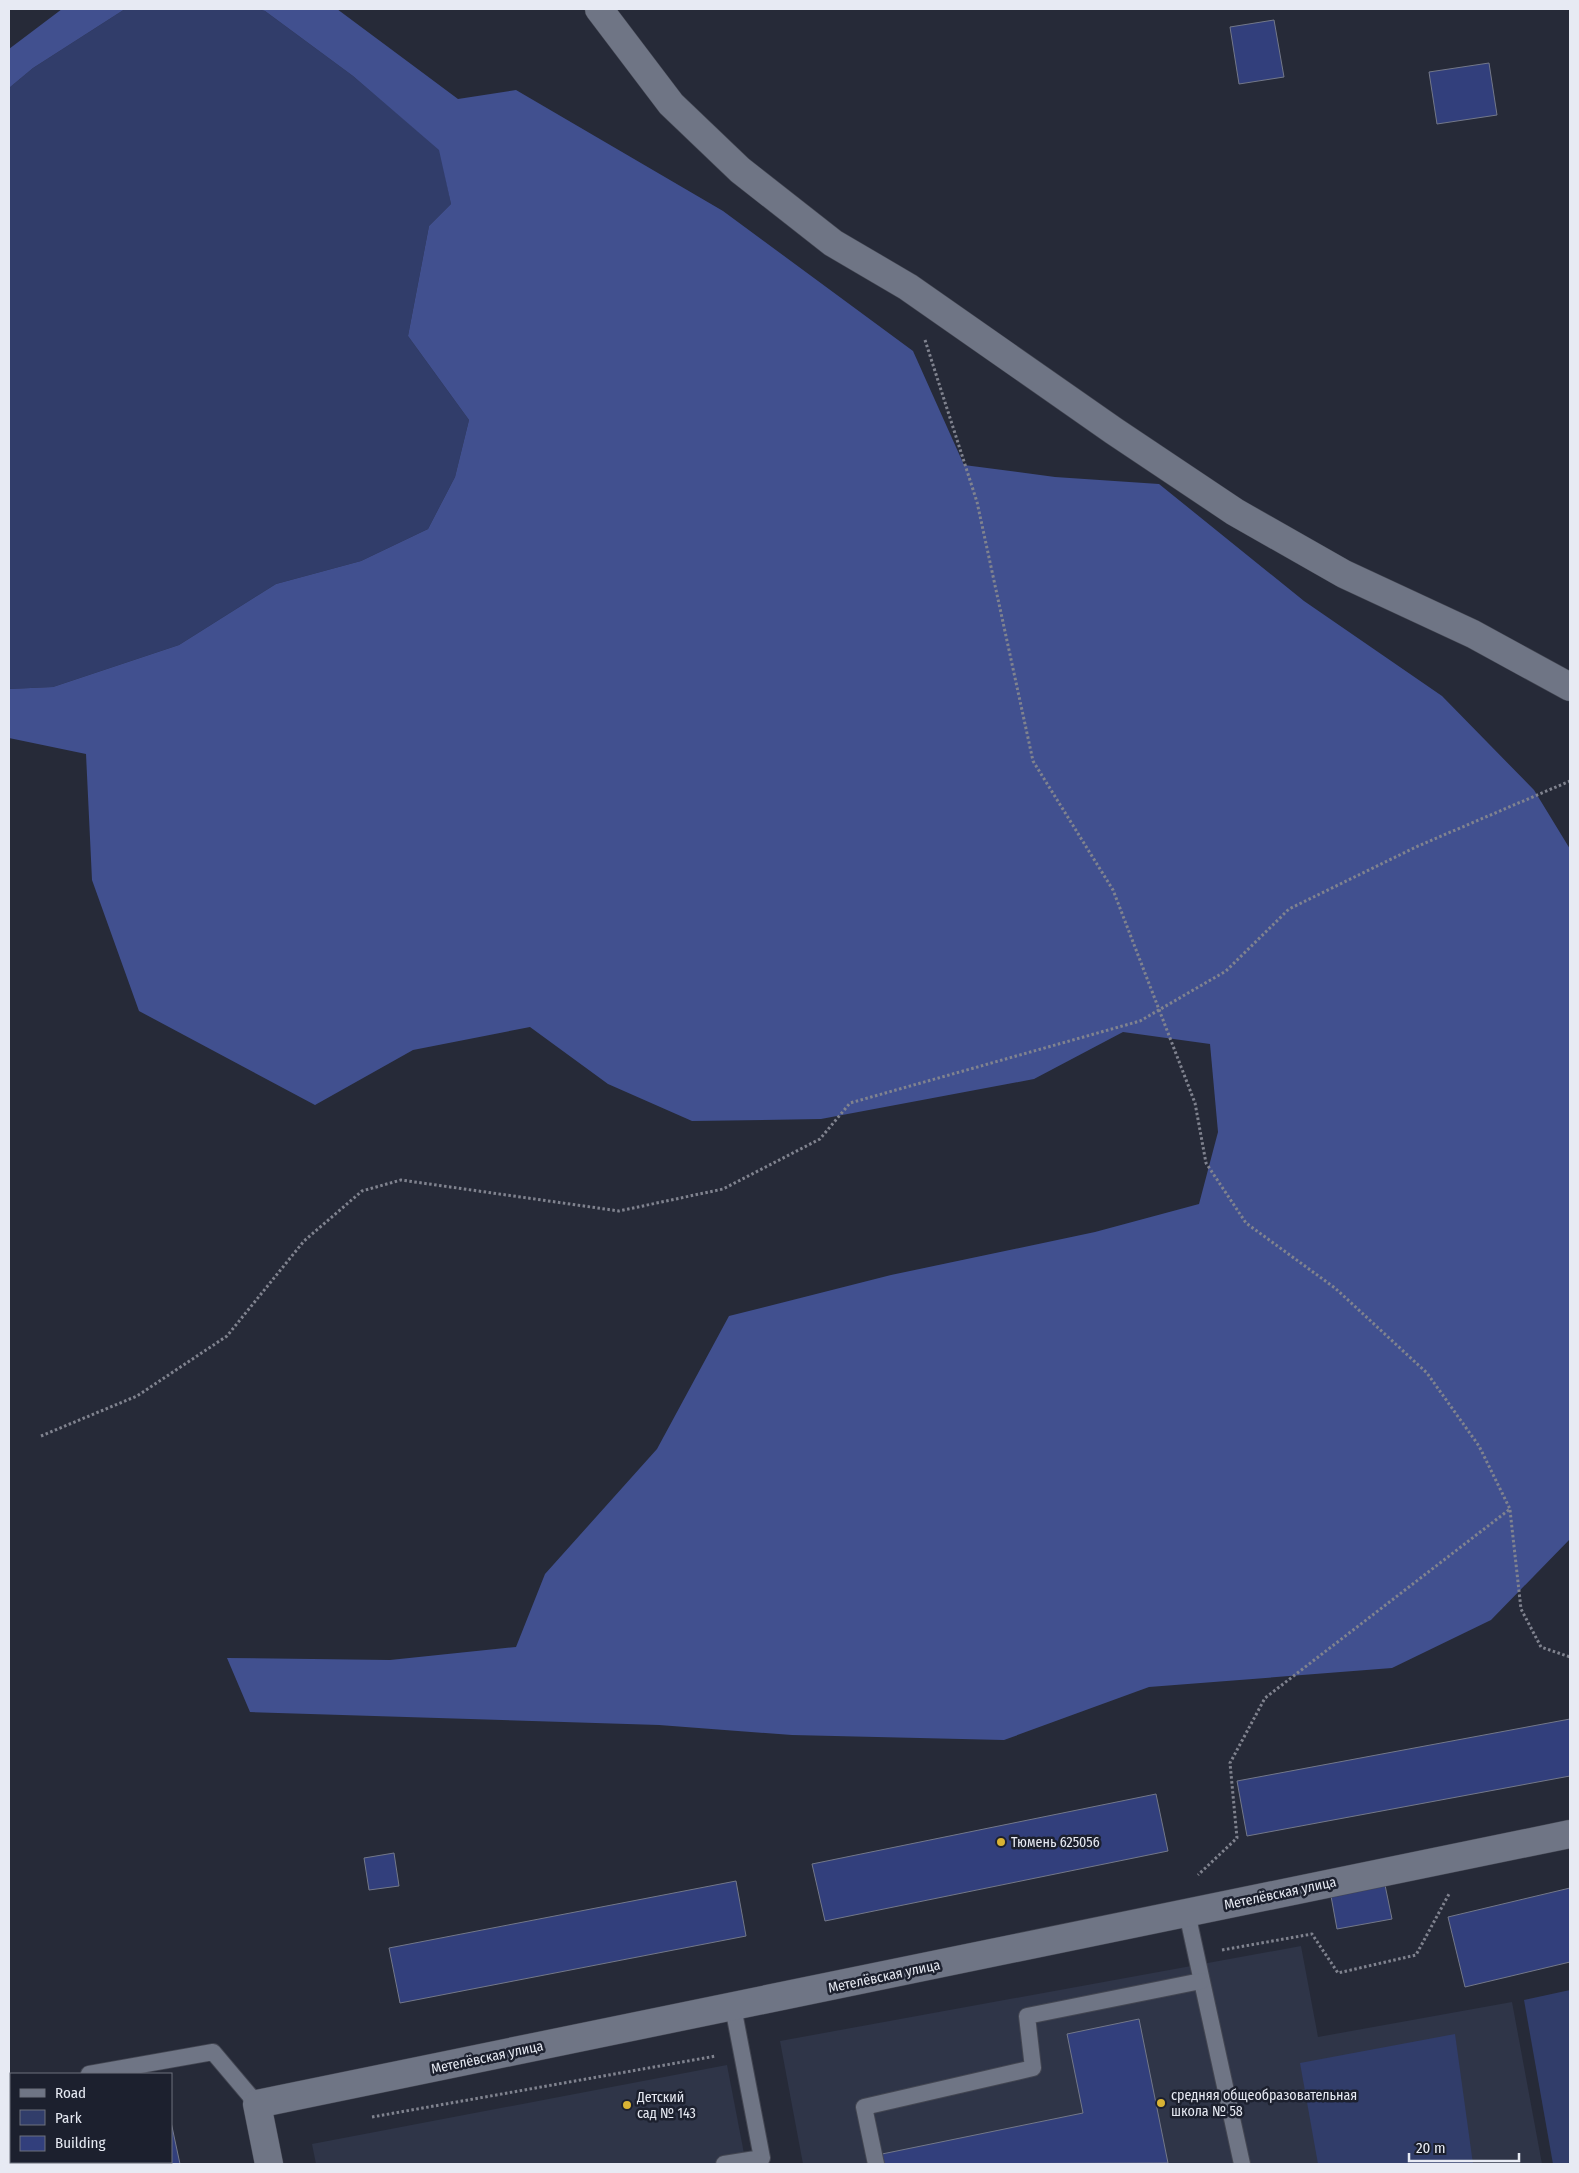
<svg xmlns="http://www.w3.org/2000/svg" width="1579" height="2173" font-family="'Fira Sans Condensed',sans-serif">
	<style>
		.built { fill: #2f3548 }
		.green { fill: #313d6a }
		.forest { fill: #41508f }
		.building { fill: #323f7c; stroke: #737889 }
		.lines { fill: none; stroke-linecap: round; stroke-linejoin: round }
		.service-casing { stroke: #434652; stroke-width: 18 }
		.minor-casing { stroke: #434652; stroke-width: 29 }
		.path { stroke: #80838f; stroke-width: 3; stroke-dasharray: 2.5 2.5; stroke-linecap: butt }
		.service { stroke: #6f7585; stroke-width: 16 }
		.minor { stroke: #6f7585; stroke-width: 28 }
		.poi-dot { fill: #d9b334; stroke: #1c202e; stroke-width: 2 }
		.labels { text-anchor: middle; stroke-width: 5; stroke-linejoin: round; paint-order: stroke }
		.poi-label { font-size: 14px; fill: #e7eaf3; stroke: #1c202e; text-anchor: start }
		.street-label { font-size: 14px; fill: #e7eaf3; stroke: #1c202e }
	</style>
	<rect width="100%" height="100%" fill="#262a38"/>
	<g class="built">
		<polygon points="1301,1946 1318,2037 1512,2002 1542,2164 803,2164 780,2041"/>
		<polygon points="727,2065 746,2164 316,2164 312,2144"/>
	</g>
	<g class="green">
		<polygon points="125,9 258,9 265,11 353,76 440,150 451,204 429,226 408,336 469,420 455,477 428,529 361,561 276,584 179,645 53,687 9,689 9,88 33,68"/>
		<polygon points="1570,1990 1570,2164 1553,2164 1524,2000"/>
		<polygon points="1455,2034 1473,2164 1318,2164 1300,2063"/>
	</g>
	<g class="forest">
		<polygon points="62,9 125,9 33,68 9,88 9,49"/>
		<polygon points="258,9 337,9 458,99 516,90 723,211 913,351 964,465 1055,477 1159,484 1304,601 1442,696 1534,790 1570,849 1570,1539 1491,1620 1392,1668 1149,1687 1004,1740 792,1735 659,1725 250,1712 227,1658 390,1660 516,1647 545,1574 657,1449 729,1316 891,1275 1095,1232 1199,1204 1218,1132 1210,1044 1123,1032 1034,1079 821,1119 692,1121 608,1084 530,1027 413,1050 315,1105 139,1011 92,880 86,754 9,738 9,689 53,687 179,645 276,584 361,561 428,529 455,477 469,420 408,336 429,226 451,204 439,150 353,76 265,11"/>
	</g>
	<g class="building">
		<polygon points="1274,20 1284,77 1239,84 1230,27"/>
		<polygon points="1489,63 1497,115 1437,124 1429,72"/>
		<polygon points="1570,1719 1570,1776 1247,1836 1237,1781"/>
		<polygon points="1156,1794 1168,1851 825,1921 812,1864"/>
		<polygon points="394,1853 399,1886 369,1890 364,1858"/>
		<polygon points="736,1881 746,1936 400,2003 389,1948"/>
		<polygon points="1385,1885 1392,1919 1337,1929 1331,1896"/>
		<polygon points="1570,1888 1570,1962 1465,1987 1448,1917"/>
		<polygon points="1139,2019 1168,2163 884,2164 882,2154 1083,2113 1067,2034"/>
		<polygon points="171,2122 180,2164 9,2164 9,2146 11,2146 11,2162 171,2162"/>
	</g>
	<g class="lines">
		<defs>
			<g id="service">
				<polyline points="1187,1913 1242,2164"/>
				<polyline points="89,2074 213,2052 257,2104"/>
				<polyline points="9,2089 11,2088"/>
				<polyline points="724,2164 762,2158 733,2007"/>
				<polyline points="876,2164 864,2107 1033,2068 1027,2016 1201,1981"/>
			</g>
			<g id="minor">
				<polyline points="599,9 671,104 740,170 833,243 908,287 1114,431 1235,512 1344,574 1473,634 1570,687"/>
				<polyline points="269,2164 257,2104 1570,1834"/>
			</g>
		</defs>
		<use href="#service" class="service-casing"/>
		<use href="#minor" class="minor-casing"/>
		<g class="path">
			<polyline points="925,340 977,502 1033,761 1113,890 1195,1103 1206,1163 1246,1223 1335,1288 1427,1373 1479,1446 1510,1509 1265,1698 1230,1763 1237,1838 1198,1875"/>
			<polyline points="41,1436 137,1396 227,1336 304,1241 362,1191 401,1180 619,1211 723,1189 820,1139 850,1103 1140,1021 1226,971 1289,909 1418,846 1570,781"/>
			<polyline points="1510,1510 1521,1609 1541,1647 1570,1657"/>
			<polyline points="1222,1950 1312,1934 1338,1973 1416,1955 1449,1894"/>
			<polyline points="372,2117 716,2056"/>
		</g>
		<use href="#service" class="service"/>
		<use href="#minor" class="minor"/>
	</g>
	<g class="poi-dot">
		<circle cx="1001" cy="1842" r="5"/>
		<circle cx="1161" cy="2103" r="5"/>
		<circle cx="627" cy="2105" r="5"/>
	</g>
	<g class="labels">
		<g class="poi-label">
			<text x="1011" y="1847">Тюмень 625056</text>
			<text x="1171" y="2100">средняя общеобразовательная<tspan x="1171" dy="16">школа № 58</tspan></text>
			<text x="637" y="2102">Детский<tspan x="637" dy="16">сад № 143</tspan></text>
		</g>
		<g class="street-label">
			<text transform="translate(1280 1893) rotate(-12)" y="5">Метелёвская улица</text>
			<text transform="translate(884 1976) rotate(-12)" y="5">Метелёвская улица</text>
			<text transform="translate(487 2057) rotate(-12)" y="5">Метелёвская улица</text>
		</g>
	</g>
	<rect width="1579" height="2173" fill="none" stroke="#e7eaf3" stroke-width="20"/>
	<rect x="10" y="2073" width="162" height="90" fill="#1c202e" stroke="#6d717d"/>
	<rect x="20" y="2089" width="25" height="8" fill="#6f7585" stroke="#6d717d"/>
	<text x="55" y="2098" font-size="15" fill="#e7eaf3">Road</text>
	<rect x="20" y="2110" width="25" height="15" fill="#313d6a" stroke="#6d717d"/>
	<text x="55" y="2123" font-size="15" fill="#e7eaf3">Park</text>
	<rect x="20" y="2136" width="25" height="15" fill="#323f7c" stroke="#6d717d"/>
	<text x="55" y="2148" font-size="15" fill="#e7eaf3">Building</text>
	<path d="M1409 2153v8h110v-8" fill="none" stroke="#e7eaf3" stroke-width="2.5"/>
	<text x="1416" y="2153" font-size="15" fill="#e7eaf3" stroke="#1c202e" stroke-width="4" paint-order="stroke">20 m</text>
</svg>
